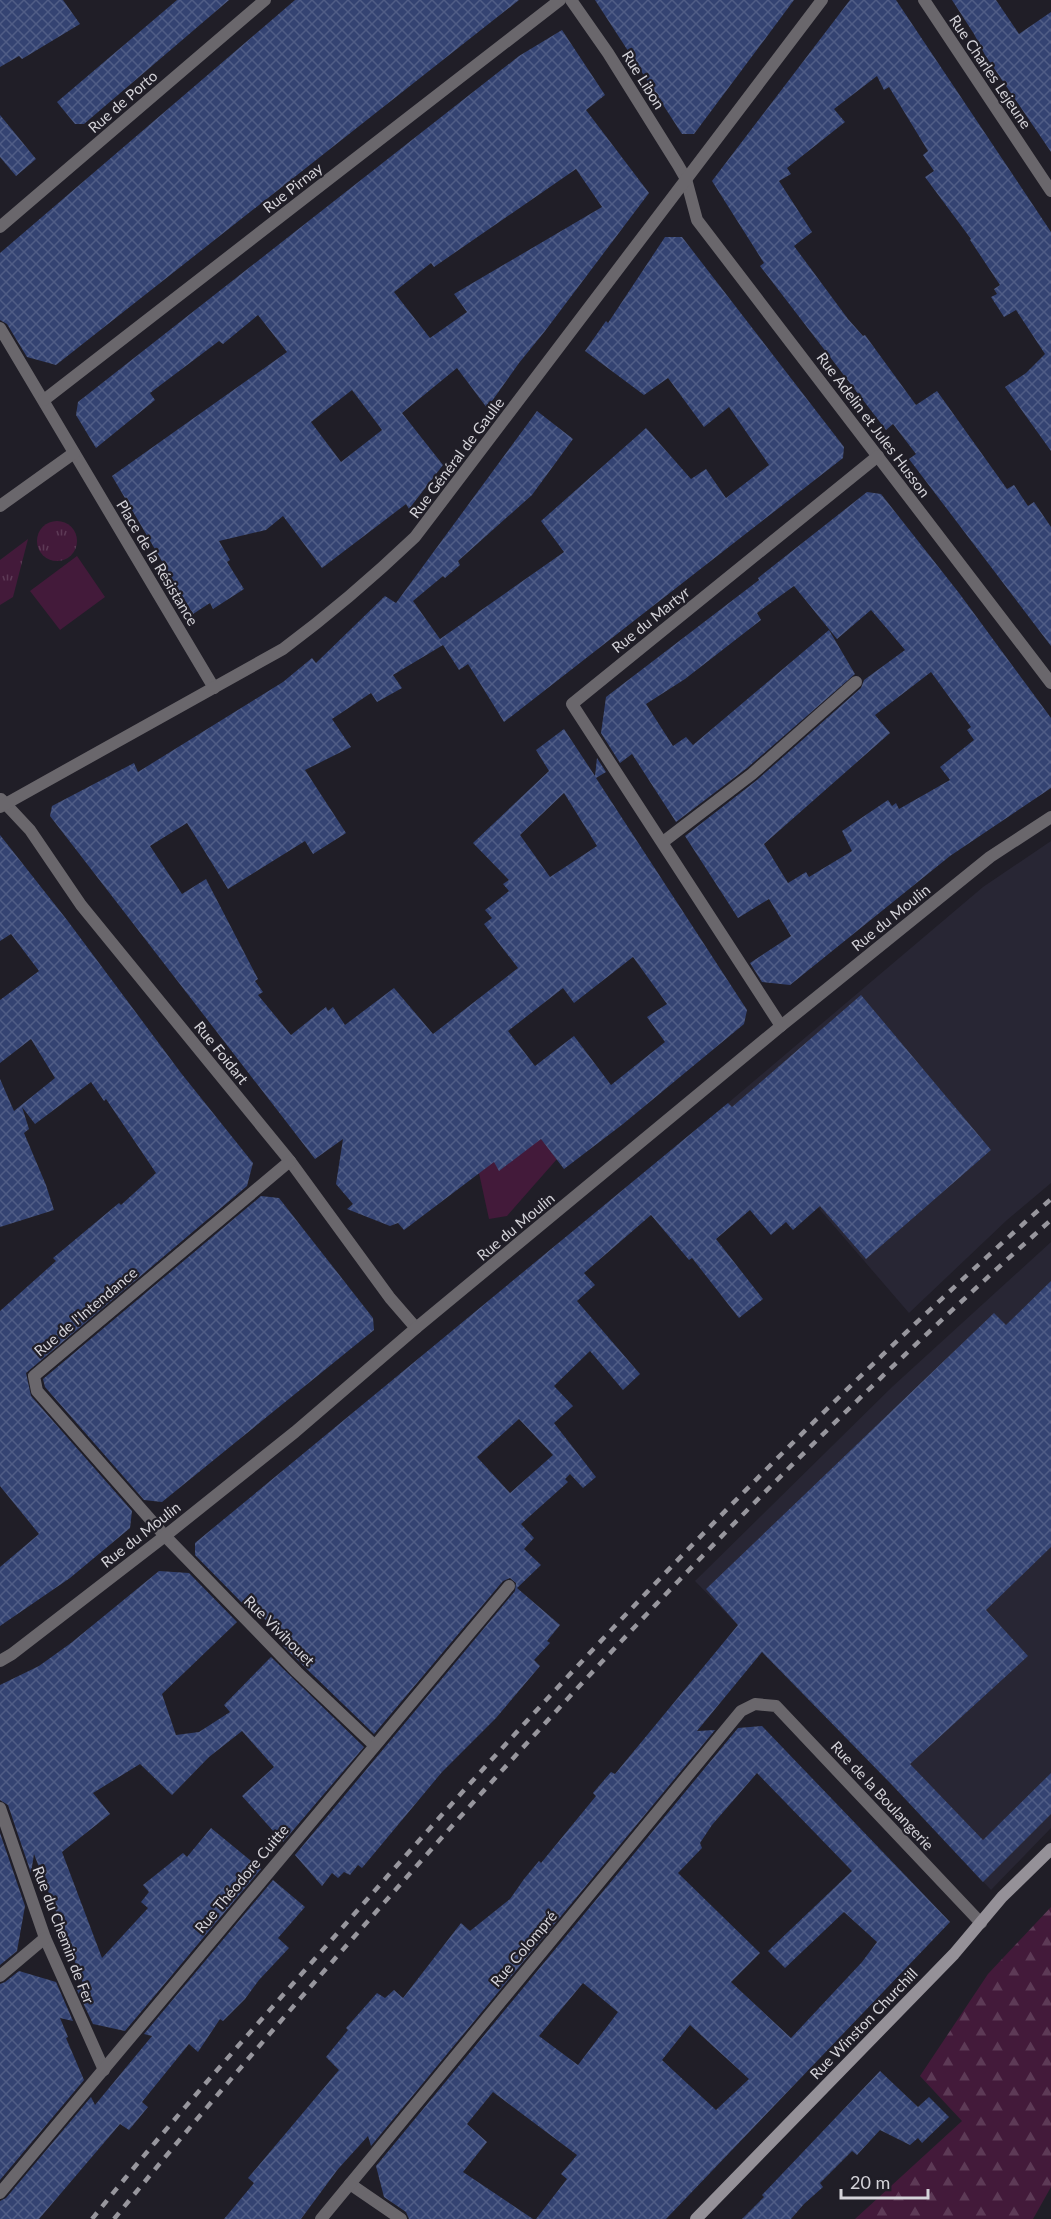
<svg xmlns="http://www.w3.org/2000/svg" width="1051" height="2219" font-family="Lato,sans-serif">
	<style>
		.built { fill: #282634 }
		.grass { fill: url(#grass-tufts) }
		.forest { fill: url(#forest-firs) }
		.park { fill: #431a3a }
		.building { fill: url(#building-cross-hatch); fill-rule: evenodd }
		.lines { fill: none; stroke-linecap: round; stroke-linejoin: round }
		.minor { stroke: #6a676c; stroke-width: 12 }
		.secondary { stroke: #959198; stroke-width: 12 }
		.rail { stroke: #97969d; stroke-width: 4.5; stroke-dasharray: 8 8; stroke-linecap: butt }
		.labels { text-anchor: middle; stroke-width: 4.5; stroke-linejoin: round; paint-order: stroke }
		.street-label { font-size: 15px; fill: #d4d3d9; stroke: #201e27 }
	</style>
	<defs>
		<pattern id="grass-tufts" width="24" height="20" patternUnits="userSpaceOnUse" patternTransform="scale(1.5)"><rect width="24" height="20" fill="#431a3a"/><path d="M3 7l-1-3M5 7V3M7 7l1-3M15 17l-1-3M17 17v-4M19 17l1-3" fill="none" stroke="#5d3a56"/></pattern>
		<pattern id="forest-firs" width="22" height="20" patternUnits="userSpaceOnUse" patternTransform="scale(1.5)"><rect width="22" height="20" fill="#431a3a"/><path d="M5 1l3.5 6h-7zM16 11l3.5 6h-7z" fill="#5d3a56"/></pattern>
		<pattern id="building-cross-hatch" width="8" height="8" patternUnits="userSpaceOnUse" patternTransform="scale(1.5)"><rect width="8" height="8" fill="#344372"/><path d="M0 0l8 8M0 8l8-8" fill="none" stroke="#505d86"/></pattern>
	</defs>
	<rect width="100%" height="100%" fill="#201e27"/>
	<g class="built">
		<polygon points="1051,841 1051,1183 1007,1220 909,1313 728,1103 983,887"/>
		<polygon points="1051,1242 1051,1828 991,1890 890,1782 695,1581 892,1387"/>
	</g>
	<g class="grass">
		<circle cx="57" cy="541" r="20"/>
		<polygon points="28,539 13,597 0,605 0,560"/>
	</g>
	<polygon class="forest" points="1051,1907 1051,2187 1033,2219 855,2219 962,2121 920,2076 988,1974"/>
	<g class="park">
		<polygon points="77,556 105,597 60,630 30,591"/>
		<polygon points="541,1139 557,1159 507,1216 489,1219 479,1173 494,1161"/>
	</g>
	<g class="building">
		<polygon points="0,0 63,0 80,24 22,59 19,56 0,67"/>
		<polygon points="177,0 229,0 84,124 75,124 57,102"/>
		<polygon points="295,0 519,0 56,365 27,357 7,324 0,320 0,253"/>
		<polygon points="595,0 794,0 694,134 682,134"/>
		<polygon points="850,0 896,0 1051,232 1051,451 1005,387 1026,373 1045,354 1016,310 1004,317 991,297 997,294 994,289 1000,285 970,240 971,239 925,177 934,171 923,155 928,151 889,87 884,90 877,76 834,109 845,122 787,168 791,174 779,181 812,232 794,246 848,319 863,336 865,335 916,405 937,391 1007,489 1014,485 1028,506 1034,502 1051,527 1051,646 909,459 916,454 893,424 886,430 760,266 764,263 712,181"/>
		<polygon points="952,0 996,0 1019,34 1051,12 1051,152 985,55 974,34"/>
		<path d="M562 30 605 95 586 110 649 193 545 331 519 363 487 408 457 368 402 413 443 465 409 509 406 504 322 568 283 516 266 530 219 541 230 560 227 562 244 589 213 609 210 603 193 614 112 476 287 352 258 315 223 344 219 341 150 393 155 400 96 448 76 415 78 402 519 56ZM576 169 602 207 454 294 467 312 430 338 394 292 431 263 434 267ZM352 390 382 430 341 462 311 422Z"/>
		<polygon points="0,115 36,159 16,176 0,157"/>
		<path d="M665 237H682L844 447 843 458 504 722 468 664 459 670 443 645 393 675 402 688 377 702 371 693 332 719 351 747 305 770 346 833 313 854 305 841 228 889 187 823 150 846 182 894 206 879 258 979 255 981 263 992 258 995 291 1035 326 1007 328 1011 333 1007 345 1025 394 988 433 1034 518 968 484 924 492 918 485 910 509 891 503 884 509 880 473 843 549 771 536 750 564 729 595 776 597 758 606 772 596 778 747 1010 744 1024 623 1124 564 1169 541 1139 499 1171 494 1162 404 1230 398 1223 390 1226 347 1209 353 1204 336 1184 343 1139 315 1159 50 816 52 806 134 763 138 772 283 682 312 658 316 663 385 596 396 603 537 411 573 439 532 495 458 561 460 565 445 578 443 576 413 601 440 639 564 552 541 521 646 428 691 479 706 469 726 498 769 465 729 407 704 427 668 378 644 395 585 351 606 321 608 323ZM564 793 597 846 550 877 520 835ZM633 957 667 1004 647 1017 665 1042 611 1085 574 1036 535 1066 508 1031 563 988 574 1003Z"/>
		<path d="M867 492 881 494 959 593 1051 718V788L950 856 790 985 762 982 750 963 791 936 769 899 738 918 685 836 757 780 861 688 864 680 905 650 871 610 837 639 794 586 757 613 761 620 685 679 646 704 673 746 686 737 693 745 829 630 855 674 747 768 676 822 632 754 620 763 601 733 606 697 759 580 758 578ZM931 672 971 727 967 730 974 740 940 767 950 780 899 809 896 803 892 806 888 800 842 831 852 851 809 877 806 872 788 883 764 844 890 733 875 715Z"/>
		<polygon points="0,835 67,920 181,1073 253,1163 247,1186 26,1373 31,1396 132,1511 130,1528 70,1578 0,1626 0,1567 39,1534 0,1486 0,1311 56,1261 53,1258 119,1203 121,1205 156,1173 106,1099 104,1101 91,1082 35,1124 22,1107 29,1129 24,1133 46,1185 54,1210 0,1227 0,1079 14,1111 55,1078 31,1039 0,1063 0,1000 39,971 11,934 0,941"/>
		<path d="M861 995 991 1150 866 1259 820 1206 793 1230 786 1222 771 1235 750 1210 716 1239 763 1299 739 1318 692 1258 689 1260 651 1215 584 1273 595 1285 577 1301 640 1374 623 1390 590 1351 554 1386 573 1406 554 1423 596 1477 583 1488 570 1474 565 1479 568 1482 521 1524 534 1538 524 1549 541 1565 517 1588 560 1625 547 1641 550 1643 534 1660 540 1666 496 1718 442 1772 362 1868 358 1865 350 1875 344 1872 338 1878 332 1873 322 1886 295 1855 515 1591 516 1583 510 1578 503 1581 374 1734 283 1646 287 1641 271 1625 252 1607 249 1610 195 1555V1543L728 1103 732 1107ZM519 1419 553 1455 510 1493 477 1457Z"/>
		<polygon points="261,1196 279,1198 373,1318 374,1330 162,1502 144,1500 45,1387 43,1379"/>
		<polygon points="1051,1281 1051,1547 986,1610 1028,1656 910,1764 983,1840 1051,1773 1051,1814 983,1882 893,1786 762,1652 697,1731 715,1730 371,2146 368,2136 338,2169 301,2219 224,2219 254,2183 248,2178 339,2070 326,2057 348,2030 346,2028 377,1993 385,1998 394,1990 403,1998 461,1923 470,1931 510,1899 524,1879 539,1861 541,1863 596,1796 593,1793 611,1772 615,1774 738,1625 706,1589 994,1313 1006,1325"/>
		<polygon points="159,1571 189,1573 237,1622 162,1694 176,1735 199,1732 230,1712 224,1705 271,1657 364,1747 283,1842 242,1796 274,1767 242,1731 209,1757 172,1795 140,1764 93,1793 110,1814 62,1852 102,1958 148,1908 141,1902 149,1892 143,1885 183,1853 187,1857 211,1828 261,1869 125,2031 93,2024 76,1988 86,1991 34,1854 31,1873 8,1805 0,1800 0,1685 39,1666 71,1643"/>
		<path d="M762 1726 950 1922 666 2219H536L567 2179 561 2174 577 2155 493 2092 467 2124 487 2142 463 2172 533 2219H409L406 2212 384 2197 376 2166 738 1728ZM757 1773 852 1871 768 1951 785 1968 844 1912 877 1942 862 1962 791 2038 731 1982 760 1953 678 1873 702 1848 700 1843 712 1825ZM583 1983 618 2012 578 2065 539 2036ZM690 2025 749 2079 716 2110 662 2060Z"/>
		<polygon points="0,1833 25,1906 17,1951 0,1965"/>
		<polygon points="273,1880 305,1907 278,1938 289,1948 259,1980 245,1999 223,2021 220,2019 198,2052 189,2044 142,2102 148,2107 129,2130 120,2124 39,2219 0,2219 0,2201 6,2198 91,2097 95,2105 152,2036 144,2034"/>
		<polygon points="19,1971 56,1982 73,2021 60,2018 68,2037 66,2038 84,2080 0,2180 0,1984 5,1982"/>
		<polygon points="880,2071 918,2107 929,2097 949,2117 922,2143 918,2138 910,2145 880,2130 857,2155 852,2151 820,2183 823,2187 804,2204 791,2219 742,2219 764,2197 762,2195"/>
	</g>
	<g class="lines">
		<g class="minor">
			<polyline points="571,0 608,53 678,165 686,179 697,220 1051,683"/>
			<polyline points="924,0 1051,191"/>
			<polyline points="0,227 265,0"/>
			<polyline points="0,328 214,688"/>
			<polyline points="44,400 560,0"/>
			<polyline points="0,506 74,453"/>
			<polyline points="1,799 30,830 81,905 290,1161 390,1298 416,1328"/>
			<path d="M0 807 283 649C330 614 373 577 415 537L822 0"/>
			<polyline points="663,842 752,774 856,682"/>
			<polyline points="781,1026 572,704 878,456"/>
			<polyline points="290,1161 34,1376 37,1391 165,1536 297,1672 374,1745"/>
			<polyline points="0,1661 12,1654 165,1536 295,1432 416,1328 781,1026 990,857 1051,817"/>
			<polyline points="0,1808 45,1938 104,2070"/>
			<polyline points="0,1976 45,1938"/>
			<polyline points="350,2184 401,2219"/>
			<polyline points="0,2193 509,1586"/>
			<polyline points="321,2219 741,1711 755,1704 776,1706 981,1923"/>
		</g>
		<polyline class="secondary" points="696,2219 954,1954 1002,1897 1051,1849"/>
		<g class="rail">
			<path d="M92 2219C170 2122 253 2029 335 1936 560 1678 795 1427 1051 1199"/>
			<path d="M114 2219C208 2104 306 1991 405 1879 609 1648 821 1425 1051 1220"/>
		</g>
	</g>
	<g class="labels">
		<g class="street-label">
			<text transform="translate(990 72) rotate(56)" y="5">Rue Charles Lejeune</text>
			<text transform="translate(643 80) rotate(58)" y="5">Rue Libon</text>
			<text transform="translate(123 102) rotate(-41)" y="5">Rue de Porto</text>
			<text transform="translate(293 188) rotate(-38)" y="5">Rue Pirnay</text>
			<text transform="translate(873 425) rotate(53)" y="5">Rue Adelin et Jules Husson</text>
			<text transform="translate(457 458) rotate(-53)" y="5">Rue Général de Gaulle</text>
			<text transform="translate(157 563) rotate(59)" y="5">Place de la Résistance</text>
			<text transform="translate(651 620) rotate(-39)" y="5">Rue du Martyr</text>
			<text transform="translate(891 918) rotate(-39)" y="5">Rue du Moulin</text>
			<text transform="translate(221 1053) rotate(51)" y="5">Rue Foidart</text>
			<text transform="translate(516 1227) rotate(-40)" y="5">Rue du Moulin</text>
			<text transform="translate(86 1312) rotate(-40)" y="5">Rue de l'Intendance</text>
			<text transform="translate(141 1535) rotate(-38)" y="5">Rue du Moulin</text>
			<text transform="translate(279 1631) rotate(45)" y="5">Rue Vivihouet</text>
			<text transform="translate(882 1796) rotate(47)" y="5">Rue de la Boulangerie</text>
			<text transform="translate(242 1879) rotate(-50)" y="5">Rue Théodore Cuitte</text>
			<text transform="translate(63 1935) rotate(69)" y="5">Rue du Chemin de Fer</text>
			<text transform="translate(524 1949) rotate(-50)" y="5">Rue Colompré</text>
			<text transform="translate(864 2024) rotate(-46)" y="5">Rue Winston Churchill</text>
		</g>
	</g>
	<path d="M841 2189v9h87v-9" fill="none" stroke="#d4d3d9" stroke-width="3"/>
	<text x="850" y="2189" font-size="18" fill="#d4d3d9" stroke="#201e27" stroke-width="4.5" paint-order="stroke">20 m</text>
</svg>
